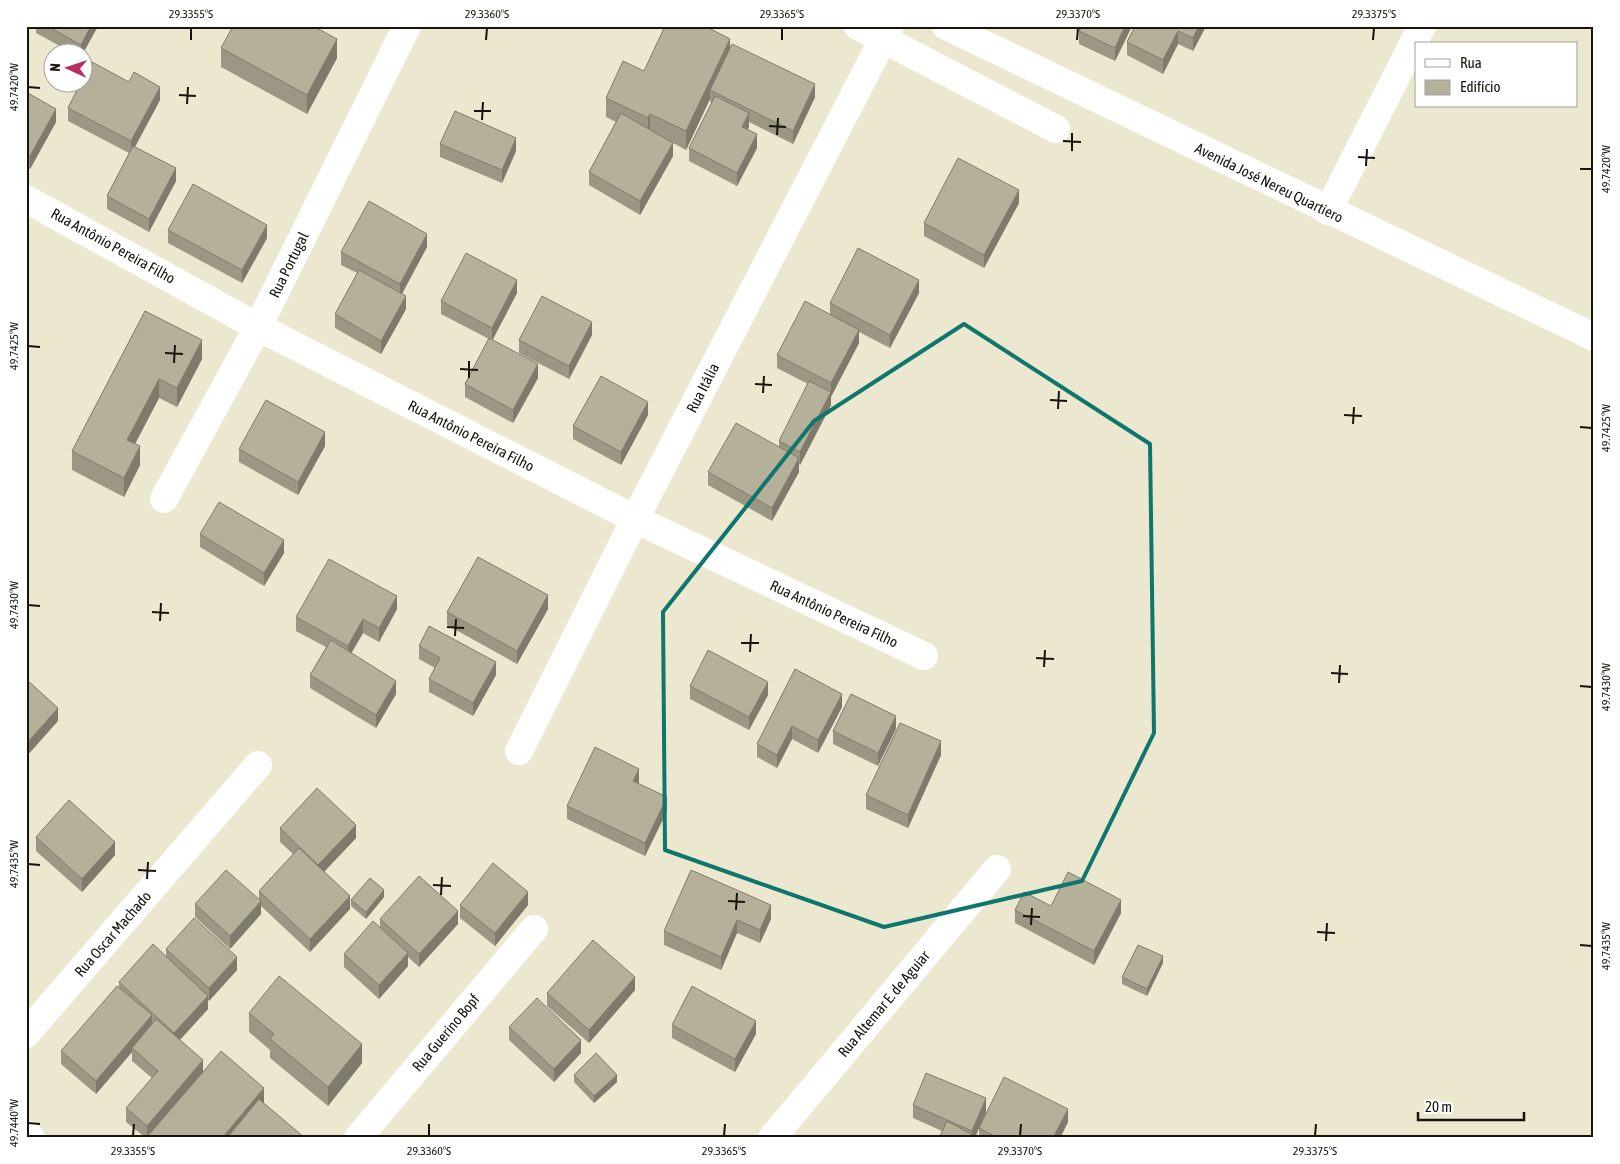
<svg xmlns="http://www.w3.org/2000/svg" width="1620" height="1164" font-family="'Asap Condensed',sans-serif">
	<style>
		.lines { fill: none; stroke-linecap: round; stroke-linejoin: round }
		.street { stroke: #fff; stroke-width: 28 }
		.secondary { stroke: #fff; stroke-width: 28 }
		.wall { fill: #9c9784 }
		.shaded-wall { fill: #7f7b6c }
		.building { fill: #b5b09a; stroke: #7f7b6c }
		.marked { fill: none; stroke: #0f766e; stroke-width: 4; stroke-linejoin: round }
		.ticks { fill: none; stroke: #16140c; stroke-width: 2 }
		.labels { text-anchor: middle; stroke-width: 4.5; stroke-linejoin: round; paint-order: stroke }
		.street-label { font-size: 15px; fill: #16140c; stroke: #fff }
		.neatline { fill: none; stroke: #16140c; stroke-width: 2 }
		.ticks-label { font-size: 12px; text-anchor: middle; fill: #16140c }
	</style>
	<rect width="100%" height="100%" fill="#ece7cf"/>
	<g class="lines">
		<g class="street">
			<polyline points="858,26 1056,129"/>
			<polyline points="946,26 1594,337"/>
			<polyline points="26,199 258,327 635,519 924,656"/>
			<polyline points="1328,211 1422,26"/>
			<polyline points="164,499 258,327 407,26"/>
			<polyline points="519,751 635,519 890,26"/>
			<polyline points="26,1034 258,765"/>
			<polyline points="358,1138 534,929"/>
			<polyline points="772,1138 997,869"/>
		</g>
		<polyline class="secondary" points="26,1134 31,1138"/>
	</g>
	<g class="wall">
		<polygon points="36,26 98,26 82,55 82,52 71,52 36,33"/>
		<polygon points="1132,26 1115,61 1079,44 1079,31"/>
		<polygon points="1135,26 1206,26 1193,51 1178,44 1163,74 1127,55 1127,42"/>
		<polygon points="221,48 337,58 307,114 221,67"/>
		<polygon points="730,49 815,97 793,144 749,122 749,127 747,130 757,148 737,186 689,161 689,148 711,104 710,99 686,150 673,143 673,156 640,215 589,185 589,172 616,122 606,117 606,98 644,71"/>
		<polygon points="26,92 56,122 30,169 26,167"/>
		<polygon points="160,100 135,147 176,181 149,232 107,209 107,196 129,153 68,121 68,108"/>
		<polygon points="440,144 516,151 502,183 440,157"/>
		<polygon points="1019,203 984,268 924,236 924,223"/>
		<polygon points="168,230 267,238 242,283 168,243"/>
		<polygon points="427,247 402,294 406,309 381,354 335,328 335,314 357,273 341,265 341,252"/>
		<polygon points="517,293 492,340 538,378 513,423 465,397 465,384 489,339 441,314 441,301"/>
		<polygon points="919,293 890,348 859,332 859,343 831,396 831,405 800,465 799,464 799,472 772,521 708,485 708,472 779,447 779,441 808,384 777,368 777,355 830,314 830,303"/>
		<polygon points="145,311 202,359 177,407 159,398 135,444 140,465 124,497 72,470 72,451"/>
		<polygon points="592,335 569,379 519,353 519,340"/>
		<polygon points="648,415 621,465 573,439 573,426"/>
		<polygon points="325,446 298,495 239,462 239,449"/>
		<polygon points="200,534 284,553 264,586 200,547"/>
		<polygon points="397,609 379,642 363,633 351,653 396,694 376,728 310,688 310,675 326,647 296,631 296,617"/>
		<polygon points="548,609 517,664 447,625 447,612"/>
		<polygon points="419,646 496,675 473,716 429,692 429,679 435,668 419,659"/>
		<polygon points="795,669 842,707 818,753 792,739 777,768 757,757 757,744"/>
		<polygon points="690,686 768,695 749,730 690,699"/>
		<polygon points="896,716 878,766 833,744 833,731"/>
		<polygon points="941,755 908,828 866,809 866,795"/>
		<polygon points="639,782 639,784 667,811 645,856 567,819 567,806"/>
		<polygon points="280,828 356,838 324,872 350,909 310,952 261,906 261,914 230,949 195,917 195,904 259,899 259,891 293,854 280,842"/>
		<polygon points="36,837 115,855 82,892 36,851"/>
		<polygon points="384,897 366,919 351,906 351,900"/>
		<polygon points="460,905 528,905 495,946 460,918"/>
		<polygon points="771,905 771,919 760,943 737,933 721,970 664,945 664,931"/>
		<polygon points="1051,906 1121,913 1094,965 1015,923 1015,910"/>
		<polygon points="380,919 458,924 419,967 408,957 408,966 379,999 344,967 344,954 380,927"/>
		<polygon points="166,949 237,970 209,1001 208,1000 208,1009 180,1040 203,1060 146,1138 126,1122 126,1108 152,1078 132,1061 132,1052 96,1094 61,1064 61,1051 119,987 119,982 166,957"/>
		<polygon points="1163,963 1147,996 1122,984 1122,977"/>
		<polygon points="635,990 589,1043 547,1006 547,993"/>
		<polygon points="249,1013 362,1063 328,1106 270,1058 270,1050 249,1032"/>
		<polygon points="672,1025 756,1034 735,1072 672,1038"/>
		<polygon points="509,1027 581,1053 554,1082 509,1040"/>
		<polygon points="574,1075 617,1082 594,1103 574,1082"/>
		<polygon points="913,1105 986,1112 975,1136 942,1131 913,1118"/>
		<polygon points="1068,1122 1060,1138 979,1138 979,1128"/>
	</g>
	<g class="shaded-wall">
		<polygon points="91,26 98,26 82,55 82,52 81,52 81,45"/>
		<polygon points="1125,26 1132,26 1115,61 1115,48"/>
		<polygon points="1199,26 1206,26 1193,51 1193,38"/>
		<polygon points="1178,31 1178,44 1163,74 1163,60"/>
		<polygon points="337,39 337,58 307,114 307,95"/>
		<polygon points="730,39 730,58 710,90 710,99 686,150 686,131"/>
		<polygon points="815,84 815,97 793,144 793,131"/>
		<polygon points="160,87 160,100 131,154 131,141"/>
		<polygon points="56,109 56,122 30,169 30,156"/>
		<polygon points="749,113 749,127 742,140 742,127"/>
		<polygon points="650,114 650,133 648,137 648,118"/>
		<polygon points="757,134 757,148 737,186 737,173"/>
		<polygon points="516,138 516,151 502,183 502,170"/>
		<polygon points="673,143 673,156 640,215 640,201"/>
		<polygon points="176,168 176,181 149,232 149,219"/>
		<polygon points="1019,190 1019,203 984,268 984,255"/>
		<polygon points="267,225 267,238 242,283 242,270"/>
		<polygon points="427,234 427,247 400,297 400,284"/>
		<polygon points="517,280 517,293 492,341 492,328"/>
		<polygon points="919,280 919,293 890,348 890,335"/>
		<polygon points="406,296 406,309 381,354 381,341"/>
		<polygon points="592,322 592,335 569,379 569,366"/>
		<polygon points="859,330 859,343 831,397 831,383"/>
		<polygon points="202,340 202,359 177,407 177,388"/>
		<polygon points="538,364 538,378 513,423 513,410"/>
		<polygon points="159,379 159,398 127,459 127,440"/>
		<polygon points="831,392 831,405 800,465 800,452"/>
		<polygon points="648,402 648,415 621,465 621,452"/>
		<polygon points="325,432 325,446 298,495 298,482"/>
		<polygon points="140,446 140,465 124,497 124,478"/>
		<polygon points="799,458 799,472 772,521 772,508"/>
		<polygon points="284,540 284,553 264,586 264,573"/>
		<polygon points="548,595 548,609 517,664 517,651"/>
		<polygon points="397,596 397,609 379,642 379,628"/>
		<polygon points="363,619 363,633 348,659 348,646"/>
		<polygon points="496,662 496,675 473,716 473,703"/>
		<polygon points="396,681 396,694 376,728 376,715"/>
		<polygon points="768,682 768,695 749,730 749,717"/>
		<polygon points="842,694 842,707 818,753 818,740"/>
		<polygon points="58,708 58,721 26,757 26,744"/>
		<polygon points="896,716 896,729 878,766 878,753"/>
		<polygon points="792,726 792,739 777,768 777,755"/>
		<polygon points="941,741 941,755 908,828 908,815"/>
		<polygon points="639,769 639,782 633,794 633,781"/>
		<polygon points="667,797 667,811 645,856 645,843"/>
		<polygon points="356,825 356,838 318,878 318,865"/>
		<polygon points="115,842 115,855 82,892 82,879"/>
		<polygon points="384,890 384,897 366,919 366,912"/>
		<polygon points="528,892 528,905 495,946 495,933"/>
		<polygon points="350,896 350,909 310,952 310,939"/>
		<polygon points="1121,900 1121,913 1094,965 1094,951"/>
		<polygon points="261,901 261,914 230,949 230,936"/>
		<polygon points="771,905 771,919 760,943 760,930"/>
		<polygon points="458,911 458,924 419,967 419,954"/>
		<polygon points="737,920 737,933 721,970 721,957"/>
		<polygon points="408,953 408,966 379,999 379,985"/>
		<polygon points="1163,956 1163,963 1147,996 1147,989"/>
		<polygon points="237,957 237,970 209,1001 209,988"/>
		<polygon points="635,977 635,990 589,1043 589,1030"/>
		<polygon points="208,996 208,1009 174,1046 174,1033"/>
		<polygon points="152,1015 152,1029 132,1048 132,1052 96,1094 96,1081"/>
		<polygon points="756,1021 756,1034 735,1072 735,1059"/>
		<polygon points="581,1040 581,1053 554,1082 554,1069"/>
		<polygon points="362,1044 362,1063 328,1106 328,1087"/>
		<polygon points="203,1060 203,1073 147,1138 147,1126"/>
		<polygon points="617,1075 617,1082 594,1103 594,1096"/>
		<polygon points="264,1088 264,1108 238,1138 222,1138"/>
		<polygon points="986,1098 986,1112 975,1138 972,1138 972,1131"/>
		<polygon points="1068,1109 1068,1122 1060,1138 1053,1138"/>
	</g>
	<g class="building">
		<polygon points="47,26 91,26 81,45"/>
		<polygon points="233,26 313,26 337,39 307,95 221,48"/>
		<polygon points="665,26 705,26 730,39 686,131 650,114 648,118 606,98 623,61 644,71"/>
		<polygon points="1081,26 1125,26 1115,48 1079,31"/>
		<polygon points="1135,26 1199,26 1193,38 1178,31 1163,60 1127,42"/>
		<polygon points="732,44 815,84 793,131 710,90"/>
		<polygon points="92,62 129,82 134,72 160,87 131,141 68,108 81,82 82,82 82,80"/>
		<polygon points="26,92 56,109 30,156 26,154"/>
		<polygon points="715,96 749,113 742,127 757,134 737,173 689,148"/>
		<polygon points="455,111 516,138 502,170 440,144"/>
		<polygon points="621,113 673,143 640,201 589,172"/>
		<polygon points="133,146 176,168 149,219 107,196"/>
		<polygon points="958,158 1019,190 984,255 924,223"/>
		<polygon points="193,184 267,225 242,270 168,230"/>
		<polygon points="369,201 427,234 400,284 341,252"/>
		<polygon points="858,248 919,280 890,335 830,303"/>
		<polygon points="466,253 517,280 492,328 441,301"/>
		<polygon points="359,270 406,296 381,341 335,314"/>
		<polygon points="542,296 592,322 569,366 519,340"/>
		<polygon points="805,301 859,330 831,383 777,355"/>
		<polygon points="145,311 202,340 177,388 159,379 127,440 140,446 124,478 72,451"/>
		<polygon points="489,338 538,364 513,410 465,384"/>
		<polygon points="601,376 648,402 621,452 573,426"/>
		<polygon points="809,381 831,392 800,452 779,441"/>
		<polygon points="266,400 325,432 298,482 239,449"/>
		<polygon points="736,423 799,458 772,508 708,472"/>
		<polygon points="219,502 284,540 264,573 200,534"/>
		<polygon points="478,557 548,595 517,651 447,612"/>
		<polygon points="329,559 397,596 379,628 363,619 348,646 296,617"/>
		<polygon points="429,626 496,662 473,703 429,679 440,658 419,646"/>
		<polygon points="331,640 396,681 376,715 310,675"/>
		<polygon points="708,650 768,682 749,717 690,686"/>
		<polygon points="795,669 842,694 818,740 792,726 777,755 757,744"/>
		<polygon points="26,679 58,708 26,744"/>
		<polygon points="851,694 896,716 878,753 833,731"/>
		<polygon points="900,723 941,741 908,815 866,795"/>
		<polygon points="595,747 639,769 633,781 667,797 645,843 567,806"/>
		<polygon points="317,788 356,825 318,865 280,828"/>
		<polygon points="69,800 115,842 82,879 36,837"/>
		<polygon points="299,848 350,896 310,939 259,891"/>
		<polygon points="493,863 528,892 495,933 460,905"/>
		<polygon points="226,870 261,901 230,936 195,904"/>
		<polygon points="691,870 771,905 760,930 737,920 721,957 664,931"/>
		<polygon points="1068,872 1121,900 1094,951 1015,910 1024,892 1051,906"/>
		<polygon points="419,876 458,911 419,954 380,919"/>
		<polygon points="370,878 384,890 366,912 351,900"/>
		<polygon points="194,918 237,957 209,988 166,949"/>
		<polygon points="373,921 408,953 379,985 344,954"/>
		<polygon points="593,940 635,977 589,1030 547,993"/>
		<polygon points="153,944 208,996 174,1033 119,982"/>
		<polygon points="1138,945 1163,956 1147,989 1122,977"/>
		<polygon points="279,976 362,1044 328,1087 270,1039 274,1034 249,1013"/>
		<polygon points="117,986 152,1015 96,1081 61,1051"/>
		<polygon points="692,986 756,1021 735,1059 672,1025"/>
		<polygon points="537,998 581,1040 554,1069 509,1027"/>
		<polygon points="156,1019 203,1060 147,1126 126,1108 158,1071 132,1048"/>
		<polygon points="221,1051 264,1088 222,1138 146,1138"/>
		<polygon points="596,1053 617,1075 594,1096 574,1075"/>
		<polygon points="926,1073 986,1098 972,1131 913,1105"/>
		<polygon points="1004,1077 1068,1109 1053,1138 998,1138 979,1128"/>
		<polygon points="259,1099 305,1138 227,1138"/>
		<polygon points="947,1121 978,1138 939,1138"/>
	</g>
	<path class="marked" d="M964 324 1150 444 1154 733 1082 881 884 927 665 850 663 612 814 421Z"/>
	<path class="ticks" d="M191 40V28M486 40 487 28M782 40V28M1077 40 1078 28M1373 40 1374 28M28 87 40 88M179 95 196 96M187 104 188 87M474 111H491M482 120 483 102M769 126 786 127M777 135 778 118M1063 141 1081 142M1072 151V133M1358 157 1375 158M1366 166 1367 149M1580 169H1592M28 346 40 347M165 353 183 354M174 363 175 345M460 369 478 370M469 378V361M755 384 772 385M763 393 764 376M1050 400 1067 401M1058 409 1059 391M1344 415 1362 416M1353 424 1354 407M1580 427 1592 428M28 605 40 606M152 612 169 613M160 621 161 603M447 627 464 628M455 636 456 619M741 643H759M750 652 751 634M1036 658 1054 659M1044 667 1045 650M1331 673 1348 674M1339 683 1340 665M1580 686 1592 687M28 864 40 865M138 870 156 871M147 879 148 862M433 885 451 886M441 895 442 877M728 901 745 902M736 910 737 893M1023 916 1040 917M1031 925 1032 908M1317 932 1335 933M1326 941 1327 923M1580 945 1592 946M28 1123 40 1124M133 1136 134 1124M429 1136V1124M724 1136 725 1124M1020 1136 1021 1124M1315 1136 1316 1124"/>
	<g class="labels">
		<g class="street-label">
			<text transform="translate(1269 183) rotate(26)" y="5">Avenida José Nereu Quartiero</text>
			<text transform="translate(113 246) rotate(29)" y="5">Rua Antônio Pereira Filho</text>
			<text transform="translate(289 265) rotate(-64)" y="5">Rua Portugal</text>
			<text transform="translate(703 388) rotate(-63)" y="5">Rua Itália</text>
			<text transform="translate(471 436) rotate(27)" y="5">Rua Antônio Pereira Filho</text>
			<text transform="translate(834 614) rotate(25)" y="5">Rua Antônio Pereira Filho</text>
			<text transform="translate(113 934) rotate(-49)" y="5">Rua Oscar Machado</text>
			<text transform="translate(884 1004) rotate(-50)" y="5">Rua Altemar E. de Aguiar</text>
			<text transform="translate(446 1033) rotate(-50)" y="5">Rua Guerino Bopf</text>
		</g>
	</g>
	<rect width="1620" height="1164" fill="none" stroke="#ffffff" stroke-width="55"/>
	<rect x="1415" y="42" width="162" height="65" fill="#ffffff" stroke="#a2a19e"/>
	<rect x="1425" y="59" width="25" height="8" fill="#ffffff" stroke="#a2a19e"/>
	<text x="1460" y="68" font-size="15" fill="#16140c">Rua</text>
	<rect x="1425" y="80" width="25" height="15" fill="#b5b09a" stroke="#a2a19e"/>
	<text x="1460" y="92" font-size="15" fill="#16140c">Edifício</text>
	<g transform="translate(68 68) rotate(273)"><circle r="24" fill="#ffffff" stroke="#a2a19e"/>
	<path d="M0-4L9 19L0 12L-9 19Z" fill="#bc2e5c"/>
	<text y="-8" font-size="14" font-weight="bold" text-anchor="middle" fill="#16140c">N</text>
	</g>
	<path d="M1418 1112v8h106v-8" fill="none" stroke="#16140c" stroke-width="2.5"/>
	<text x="1425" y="1112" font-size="15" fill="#16140c" stroke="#ffffff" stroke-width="4" paint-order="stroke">20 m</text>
	<rect x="28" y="28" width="1564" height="1108" class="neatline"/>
	<g class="ticks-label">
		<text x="191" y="18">29.3355°S</text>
		<text x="487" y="18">29.3360°S</text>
		<text x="782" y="18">29.3365°S</text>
		<text x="1078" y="18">29.3370°S</text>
		<text x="1374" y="18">29.3375°S</text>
		<text transform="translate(14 87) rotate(-90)" y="4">49.7420°W</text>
		<text transform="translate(1606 169) rotate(-90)" y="4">49.7420°W</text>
		<text transform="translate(14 346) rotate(-90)" y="4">49.7425°W</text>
		<text transform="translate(1606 428) rotate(-90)" y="4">49.7425°W</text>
		<text transform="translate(14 605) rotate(-90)" y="4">49.7430°W</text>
		<text transform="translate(1606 687) rotate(-90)" y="4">49.7430°W</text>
		<text transform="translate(14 864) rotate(-90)" y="4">49.7435°W</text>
		<text transform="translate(1606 946) rotate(-90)" y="4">49.7435°W</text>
		<text transform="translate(14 1123) rotate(-90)" y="4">49.7440°W</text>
		<text x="133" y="1155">29.3355°S</text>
		<text x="429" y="1155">29.3360°S</text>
		<text x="724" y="1155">29.3365°S</text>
		<text x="1020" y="1155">29.3370°S</text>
		<text x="1315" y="1155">29.3375°S</text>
	</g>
</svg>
